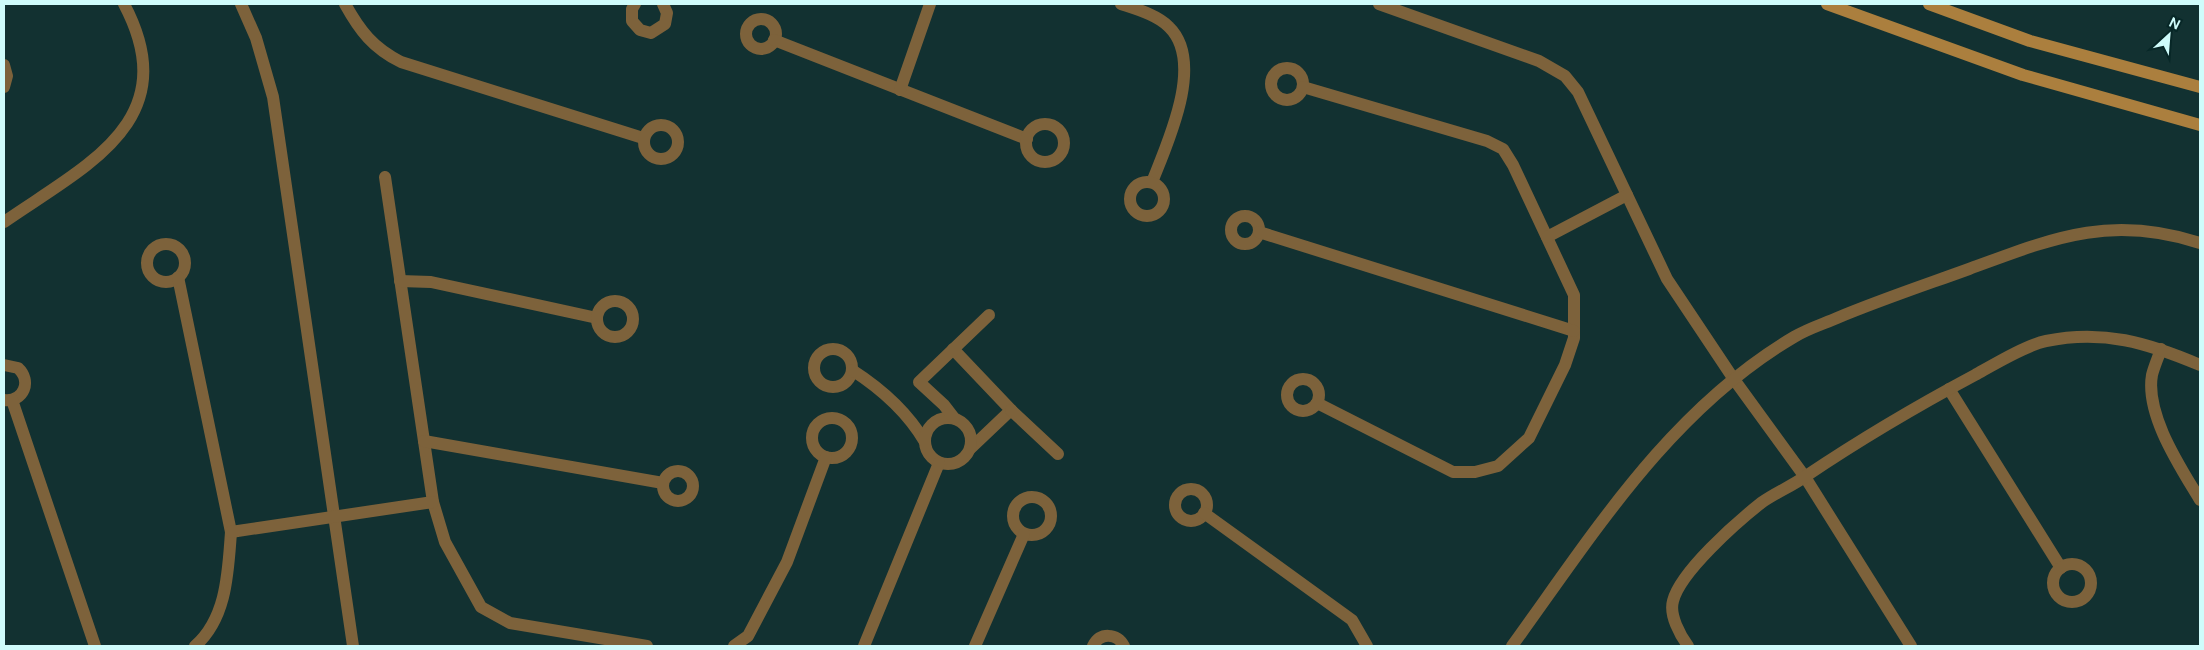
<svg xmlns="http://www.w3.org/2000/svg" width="2204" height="650" font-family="'DM Sans',sans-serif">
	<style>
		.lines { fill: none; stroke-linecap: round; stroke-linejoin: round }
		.minor { stroke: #7d623b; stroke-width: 12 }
		.secondary { stroke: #ab7f3e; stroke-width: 12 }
	</style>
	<rect width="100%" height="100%" fill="#123131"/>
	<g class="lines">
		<g class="minor">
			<polyline points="241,4 256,38 273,97 353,646"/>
			<path d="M345 4C360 31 373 48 401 62L643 138"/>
			<polyline points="635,4 632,9 632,21 640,30 651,33 665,24 667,13 663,4"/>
			<path d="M1121 4C1136 9 1158 15 1169 27 1205 62 1168 142 1152 182"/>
			<polyline points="1379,4 1539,61 1565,76 1578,92 1667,279 1733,378 1805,477 1911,646"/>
			<circle cx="761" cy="34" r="15"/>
			<polyline points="774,40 1027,139"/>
			<polyline points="4,65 7,76 4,87"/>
			<circle cx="1287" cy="84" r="16"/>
			<polyline points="1303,87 1487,141 1503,149 1513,165 1574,295 1574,338 1565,365 1529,438 1498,466 1475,472 1453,472 1317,403"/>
			<polyline points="900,90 930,4"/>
			<circle cx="1045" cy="143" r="19"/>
			<circle cx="661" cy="142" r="17"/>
			<polyline points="385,177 433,502 445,542 481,607 510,623 647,646"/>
			<circle cx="1147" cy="199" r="17"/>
			<circle cx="1245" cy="230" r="14"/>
			<path d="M4 222C86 165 186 121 124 4"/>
			<polyline points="1259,232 1574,331"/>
			<polyline points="1547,237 1627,195"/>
			<circle cx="166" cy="263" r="19"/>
			<path d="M178 277 231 532C228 572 227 618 195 646"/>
			<polyline points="400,281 431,282 597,318"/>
			<circle cx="615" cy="319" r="18"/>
			<polyline points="953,349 1011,410 971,448"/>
			<path d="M2161 349C2158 358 2154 367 2152 375 2145 415 2181 468 2200 500"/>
			<circle cx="833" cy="368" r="19"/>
			<path d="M4 365 18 368C32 381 24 402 4 400"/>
			<path d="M852 370C880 388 908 413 925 442"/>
			<circle cx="1303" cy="395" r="16"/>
			<polyline points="1949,389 2061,568"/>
			<polyline points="12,400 95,646"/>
			<polyline points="1011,410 1058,454"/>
			<circle cx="948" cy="441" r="23"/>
			<polyline points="954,418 944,405 919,382 989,315"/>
			<circle cx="832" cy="438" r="20"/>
			<polyline points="424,441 663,483"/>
			<circle cx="678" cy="486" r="15"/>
			<circle cx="1191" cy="505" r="16"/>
			<circle cx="1032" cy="516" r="19"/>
			<polyline points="1204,513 1352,620 1367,646"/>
			<polyline points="231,532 433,502"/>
			<circle cx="2072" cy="583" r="19"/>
			<polyline points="734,646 748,636 787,562 826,457"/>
			<polyline points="864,646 939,463"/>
			<polyline points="975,646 1024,534"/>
			<path d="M1093 646C1100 632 1117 633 1124 646"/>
			<path d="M1512 646C1594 533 1670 410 1794 337 1807 329 1823 324 1837 318 1880 300 1925 285 1969 269 2053 238 2110 214 2200 243"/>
			<path d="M1688 646C1680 635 1669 615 1673 601 1680 572 1737 522 1761 503 1775 493 1792 486 1806 476 1861 439 1917 406 1975 375 1993 365 2026 345 2046 341 2103 329 2148 343 2200 365"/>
		</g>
		<g class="secondary">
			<polyline points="1827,4 2023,75 2200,125"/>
			<polyline points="1929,4 2030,41 2200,87"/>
		</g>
	</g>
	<rect width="2204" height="650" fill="none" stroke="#cffcfb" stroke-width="10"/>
	<g transform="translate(2169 35) rotate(26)" stroke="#072727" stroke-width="4" paint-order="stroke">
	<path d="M0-4L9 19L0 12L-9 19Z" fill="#cffcfb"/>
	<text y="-8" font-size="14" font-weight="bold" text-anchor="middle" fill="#cffcfb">N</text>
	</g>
</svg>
